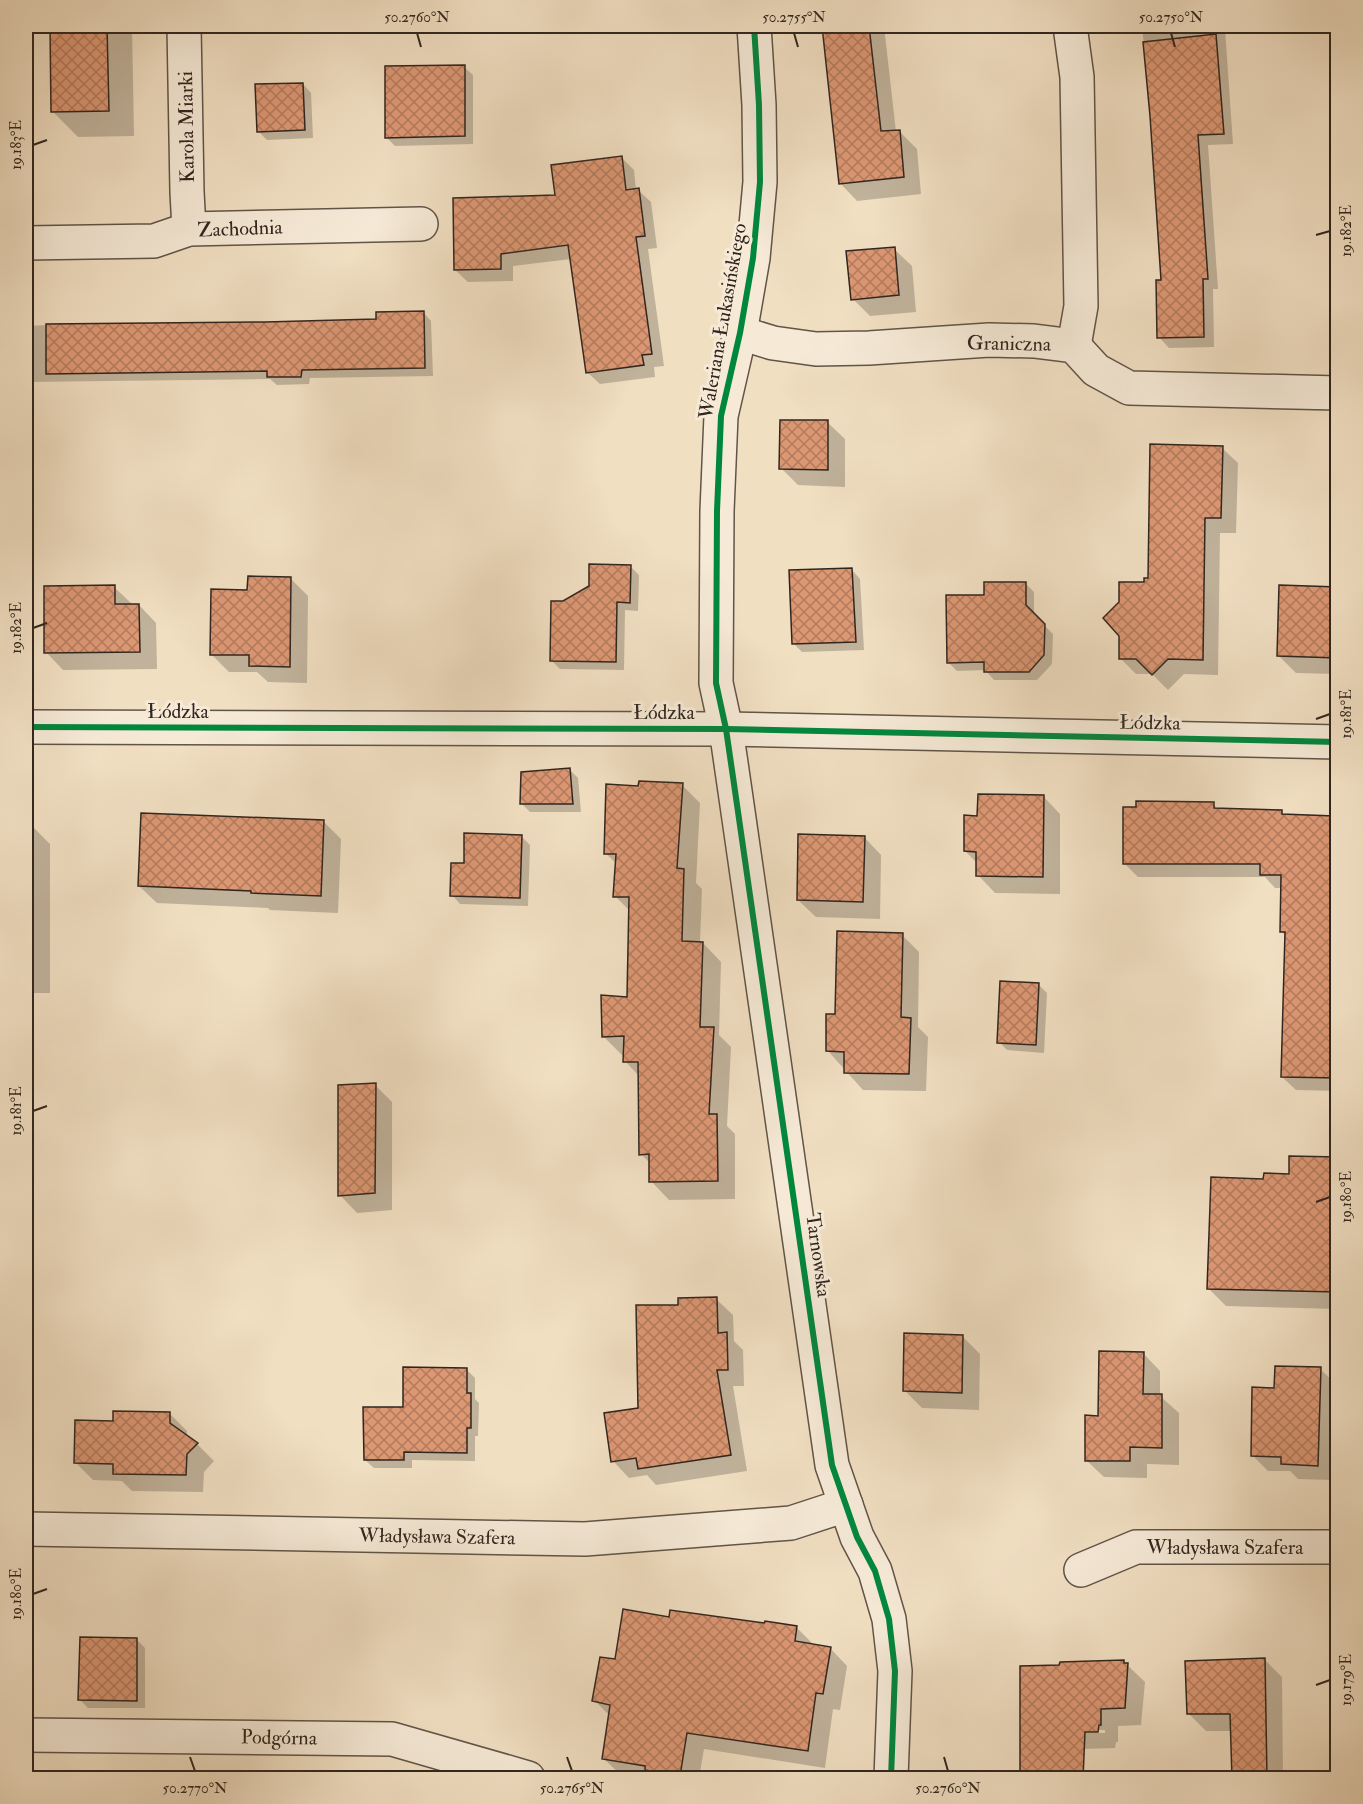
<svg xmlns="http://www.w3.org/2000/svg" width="1363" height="1804" font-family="'IM FELL Double Pica',serif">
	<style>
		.shadow { fill: #0003; fill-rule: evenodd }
		.building { fill: url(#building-cross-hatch); stroke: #31261f; stroke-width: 1.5 }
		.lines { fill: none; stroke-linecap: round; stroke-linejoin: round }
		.minor-casing { stroke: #615448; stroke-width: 36 }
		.minor { stroke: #f6ead7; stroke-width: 33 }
		.cycleway-casing { stroke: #f6ead7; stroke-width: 10 }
		.cycleway { stroke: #00873e; stroke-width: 6 }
		.ticks { fill: none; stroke: #31261f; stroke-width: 2 }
		.labels { text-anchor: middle; stroke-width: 6; stroke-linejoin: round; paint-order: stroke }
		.street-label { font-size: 20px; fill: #31261f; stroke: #f6ead7 }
		.neatline { fill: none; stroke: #31261f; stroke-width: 2 }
		.ticks-label { font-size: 15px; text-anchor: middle; fill: #31261f }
	</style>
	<defs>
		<pattern id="building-cross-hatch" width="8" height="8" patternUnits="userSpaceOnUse" patternTransform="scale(1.5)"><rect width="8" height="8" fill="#dc9773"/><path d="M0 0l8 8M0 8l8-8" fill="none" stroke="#b37b5e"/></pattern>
	</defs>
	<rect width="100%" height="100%" fill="#f1dfc2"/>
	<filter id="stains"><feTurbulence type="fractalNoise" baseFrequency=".00333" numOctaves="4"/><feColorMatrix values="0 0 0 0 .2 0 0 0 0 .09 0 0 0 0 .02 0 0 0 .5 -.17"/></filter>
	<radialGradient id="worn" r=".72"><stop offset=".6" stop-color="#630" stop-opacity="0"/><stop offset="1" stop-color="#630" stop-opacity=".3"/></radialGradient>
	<g class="shadow">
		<polygon points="51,26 132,26 134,136 78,137 52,111"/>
		<polygon points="824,26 884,26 896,132 899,131 917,149 921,194 857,201 840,183"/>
		<polygon points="1142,26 1221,26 1225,29 1233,144 1208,145 1218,289 1213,289 1214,347 1169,348 1159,337 1163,282 1151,116"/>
		<polygon points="464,67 473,75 473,144 395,146 387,138"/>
		<polygon points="303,84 311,93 313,138 267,140 258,131"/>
		<polygon points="622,158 634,170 636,190 638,190 651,202 657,248 648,249 664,366 654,367 655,377 600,384 587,372 571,259 513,266 513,281 468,282 455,270 557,197"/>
		<polygon points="894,249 912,266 916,312 870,316 853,299"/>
		<polygon points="423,312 431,321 433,376 310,378 309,384 277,385 270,379 26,382 26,326 71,324 179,325 377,320"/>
		<polygon points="827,422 845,439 845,487 798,485 781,468"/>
		<polygon points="1222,448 1238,463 1236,533 1220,533 1218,675 1184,674 1168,690 1152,674 1136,674 1120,658 1145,584 1149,580"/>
		<polygon points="630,566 639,575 638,611 625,610 624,670 560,669 551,660 564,603"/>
		<polygon points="852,570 860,579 864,650 802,652 794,644"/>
		<polygon points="290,578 308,596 307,683 268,682 257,672 229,672 212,655 249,591"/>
		<polygon points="1025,583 1034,592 1034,615 1053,634 1052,664 1037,680 994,680 985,670 957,671 948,662 985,596"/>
		<polygon points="114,587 132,604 139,605 156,623 157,669 63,670 46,652"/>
		<polygon points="1338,588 1338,674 1296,673 1279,656"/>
		<polygon points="570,770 578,778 581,812 530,812 522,804"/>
		<polygon points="682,785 700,803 696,883 702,889 700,943 703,943 721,962 719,1035 731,1047 727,1126 735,1134 735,1199 669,1200 651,1181 651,1164 641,1154 639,1076 625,1061 625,1055 622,1055 603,1036 629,999 630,911 615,896 617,864 605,853 640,788"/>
		<polygon points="1043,796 1060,814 1060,894 995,893 978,875 978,864 965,851 978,818"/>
		<polygon points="1213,804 1219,810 1281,812 1286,816 1333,817 1338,821 1338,1091 1296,1090 1282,1077 1287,937 1281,931 1282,888 1275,888 1265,877 1138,877 1124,863"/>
		<polygon points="323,821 341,839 338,913 270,910 268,908 157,903 139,886"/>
		<polygon points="26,828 34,828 50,844 50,993 26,993"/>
		<polygon points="521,836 530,845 528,906 460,904 452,895 465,865"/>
		<polygon points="864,837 881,855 880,919 816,917 798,900"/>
		<polygon points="902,935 919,952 918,1027 928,1037 926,1091 863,1090 828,1051 837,1016"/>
		<polygon points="1038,984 1047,993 1044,1053 1007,1050 999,1042"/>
		<polygon points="375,1085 392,1102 392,1210 357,1213 340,1195"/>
		<polygon points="26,1086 30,1091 28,1163 26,1163"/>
		<polygon points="1338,1159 1338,1309 1226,1306 1209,1289 1265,1180 1290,1175"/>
		<polygon points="716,1299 733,1315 734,1341 743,1350 744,1386 733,1386 747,1471 656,1485 647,1475 629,1478 613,1461 640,1410 680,1306"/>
		<polygon points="962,1336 980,1354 979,1410 922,1408 905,1391"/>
		<polygon points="1143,1353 1160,1371 1160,1396 1179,1413 1179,1465 1147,1464 1147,1478 1104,1477 1086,1460 1100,1417"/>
		<polygon points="466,1369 475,1378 475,1399 479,1403 478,1436 475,1436 475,1461 412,1460 412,1468 374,1468 365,1460 404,1408"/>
		<polygon points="1320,1369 1336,1384 1333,1480 1298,1479 1290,1471 1268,1471 1252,1455 1276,1389"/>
		<polygon points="170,1414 187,1431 187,1437 197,1444 214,1461 204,1472 203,1492 132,1491 122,1481 93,1480 76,1463 115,1423"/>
		<polygon points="670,1618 796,1627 815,1646 830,1648 847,1666 840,1710 833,1709 825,1768 704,1749 699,1778 640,1778 621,1775 603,1758 610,1716 594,1700 616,1661"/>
		<polygon points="137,1640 145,1648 145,1708 88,1708 79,1699"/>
		<polygon points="1265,1660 1282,1677 1283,1778 1233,1778 1232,1731 1206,1731 1188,1713"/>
		<path d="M1124 1662 1145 1682 1141 1725 1118 1726V1742H1116L1115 1748 1082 1749 1073 1739 1039 1740 1022 1722V1667H1060L1061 1663ZM1065 1730H1105V1733H1068Z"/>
	</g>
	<g class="building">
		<polygon points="50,26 107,26 109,111 51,112"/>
		<polygon points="822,26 869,26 881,131 900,130 904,177 839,184"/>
		<polygon points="1216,34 1224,134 1198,135 1208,279 1203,279 1204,337 1157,338 1156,280 1161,280 1150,116 1143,42"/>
		<polygon points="465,65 465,136 385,138 385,66"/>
		<polygon points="303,83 305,130 257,132 255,84"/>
		<polygon points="622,156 626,190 639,188 645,236 636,237 652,354 642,355 644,365 586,373 568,245 501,254 501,269 454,270 453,198 555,195 551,165"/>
		<polygon points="895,247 899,295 851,300 846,251"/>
		<polygon points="424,311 425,368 302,370 301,377 267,377 267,371 46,374 46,324 265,322 376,319 376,312"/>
		<polygon points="780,420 828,420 828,470 779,469"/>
		<polygon points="1150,444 1223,446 1221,518 1205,518 1203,660 1168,659 1152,675 1136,659 1119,659 1119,636 1103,618 1119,602 1119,582 1144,582 1144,578 1148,578"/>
		<polygon points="589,564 631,565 630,603 617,602 616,662 550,661 551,601 563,601 589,586"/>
		<polygon points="852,568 856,642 792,644 789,570"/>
		<polygon points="248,576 291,577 290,667 249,666 249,655 210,655 211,589 247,590"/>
		<polygon points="984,582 1026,582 1026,605 1045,624 1044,655 1029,672 984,672 984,662 947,663 946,595 984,595"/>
		<polygon points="115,585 115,604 139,604 140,652 44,653 44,586"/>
		<polygon points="1279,585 1338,587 1338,658 1277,656"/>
		<polygon points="570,768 573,804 520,804 521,772"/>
		<polygon points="639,781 683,783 677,868 684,869 682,941 703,942 700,1027 714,1027 709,1114 717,1114 718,1181 649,1182 649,1154 639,1155 638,1062 623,1062 624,1036 602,1037 601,995 627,997 629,897 613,897 616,854 604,854 606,784 638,786"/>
		<polygon points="978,794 1044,795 1043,877 976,876 976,852 964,851 964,815 977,816"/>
		<polygon points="1136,801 1214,802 1214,808 1282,810 1282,814 1334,816 1330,989 1338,989 1338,1078 1281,1077 1285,932 1280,932 1281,875 1260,875 1260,864 1123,864 1123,807 1136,807"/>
		<polygon points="141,813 324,820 321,896 251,893 251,891 138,886"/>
		<polygon points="464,833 522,835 520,898 450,896 451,863 464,863"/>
		<polygon points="798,834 865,836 863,902 797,900"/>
		<polygon points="837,931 903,933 901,1017 911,1018 909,1074 844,1073 844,1052 826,1051 826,1014 835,1014"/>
		<polygon points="1000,981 1039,983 1036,1045 997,1043"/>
		<polygon points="376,1083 375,1193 338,1196 338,1085"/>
		<polygon points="1289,1156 1338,1157 1338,1292 1207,1289 1211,1177 1263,1179 1264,1173 1289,1174"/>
		<polygon points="717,1297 718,1333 727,1332 728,1370 717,1370 731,1455 638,1469 636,1458 611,1462 604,1413 638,1408 636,1305 678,1305 678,1298"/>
		<polygon points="904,1333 963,1335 962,1393 903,1391"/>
		<polygon points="1099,1351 1144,1352 1143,1394 1162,1394 1162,1448 1130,1447 1130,1461 1085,1461 1085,1415 1098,1416"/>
		<polygon points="1275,1366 1321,1367 1318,1466 1281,1464 1281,1457 1251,1456 1252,1387 1274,1388"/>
		<polygon points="403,1367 467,1368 467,1393 471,1393 471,1428 467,1428 467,1453 404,1452 404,1460 364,1460 363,1407 403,1407"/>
		<polygon points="113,1411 170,1412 170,1423 198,1443 187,1454 186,1475 113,1474 113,1464 74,1463 75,1420 113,1421"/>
		<polygon points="623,1609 669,1617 670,1610 764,1623 765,1621 797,1626 795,1641 831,1647 823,1694 816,1693 808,1751 687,1733 680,1776 645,1770 645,1766 602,1759 610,1705 592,1701 600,1657 615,1659"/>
		<polygon points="80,1637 137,1638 137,1701 78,1700"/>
		<polygon points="1265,1658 1267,1779 1232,1779 1230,1714 1187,1714 1185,1661"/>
		<polygon points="1124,1660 1124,1663 1128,1663 1125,1708 1101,1709 1101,1725 1099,1725 1098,1732 1085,1732 1083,1779 1020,1779 1020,1666 1059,1665 1060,1662"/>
	</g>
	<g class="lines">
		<defs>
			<g id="minor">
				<polyline points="184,26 187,192 189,229"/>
				<polyline points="754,26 759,105 760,182 753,258 740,333 721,416 717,511 716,683 726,729 734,784 832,1465 857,1537 875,1571 889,1619 895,1671 891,1778"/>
				<polyline points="1070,26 1077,77 1081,306 1074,346"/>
				<polyline points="26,243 154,241 189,229 421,224"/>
				<polyline points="740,333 773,343 816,349 869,348 989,340 1034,341 1074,346 1096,370 1129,388 1338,393"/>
				<polyline points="26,727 726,729 1338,742"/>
				<polyline points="26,1529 585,1539 791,1523 846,1505"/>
				<polyline points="1081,1570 1136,1547 1338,1547"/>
				<polyline points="26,1735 392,1739 528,1778"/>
			</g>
		</defs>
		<use href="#minor" class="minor-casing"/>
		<use href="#minor" class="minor"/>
		<defs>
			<g id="cycleway">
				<polyline points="754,26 759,105 760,182 753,258 740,333 721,416 717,511 716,683 726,729 734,784 832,1465 857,1537 875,1571 889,1619 895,1671 891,1778"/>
				<polyline points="26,727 726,729 1338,742"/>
			</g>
		</defs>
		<use href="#cycleway" class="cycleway-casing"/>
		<use href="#cycleway" class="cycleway"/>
	</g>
	<path class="ticks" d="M417 33 421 47M794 33 798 47M1171 33 1175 47M33 145 47 140M1316 235 1330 231M33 628 47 623M1316 719 1330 714M33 1111 47 1106M1316 1202 1330 1197M33 1594 47 1589M1316 1685 1330 1680M190 1757 195 1771M567 1757 572 1771M944 1757 948 1771"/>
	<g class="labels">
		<g class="street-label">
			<text transform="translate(186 127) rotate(-91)" y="7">Karola Miarki</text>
			<text transform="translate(240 228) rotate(-2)" y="7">Zachodnia</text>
			<text transform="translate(722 321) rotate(-80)" y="7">Waleriana Łukasińskiego</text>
			<text transform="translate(1009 343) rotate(1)" y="7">Graniczna</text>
			<text x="178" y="718">Łódzka</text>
			<text x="664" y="719">Łódzka</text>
			<text transform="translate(1150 722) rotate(1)" y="7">Łódzka</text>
			<text transform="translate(819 1255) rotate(82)" y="7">Tarnowska</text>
			<text transform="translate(437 1536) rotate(1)" y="7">Władysława Szafera</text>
			<text x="1225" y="1554">Władysława Szafera</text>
			<text transform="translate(279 1737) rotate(1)" y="7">Podgórna</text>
		</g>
	</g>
	<rect width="1363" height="1804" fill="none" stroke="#f1dfc2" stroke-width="66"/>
	<rect x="33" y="33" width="1297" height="1738" class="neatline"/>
	<g class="ticks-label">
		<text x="417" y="22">50.2760°N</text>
		<text x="794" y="22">50.2755°N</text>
		<text x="1171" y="22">50.2750°N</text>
		<text transform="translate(16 145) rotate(-90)" y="5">19.183°E</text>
		<text transform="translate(1346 231) rotate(-90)" y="5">19.182°E</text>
		<text transform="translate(16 628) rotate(-90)" y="5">19.182°E</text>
		<text transform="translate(1346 714) rotate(-90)" y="5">19.181°E</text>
		<text transform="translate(16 1111) rotate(-90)" y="5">19.181°E</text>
		<text transform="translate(1346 1197) rotate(-90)" y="5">19.180°E</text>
		<text transform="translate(16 1594) rotate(-90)" y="5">19.180°E</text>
		<text transform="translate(1346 1680) rotate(-90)" y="5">19.179°E</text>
		<text x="195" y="1793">50.2770°N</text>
		<text x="572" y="1793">50.2765°N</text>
		<text x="948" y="1793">50.2760°N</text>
	</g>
	<rect width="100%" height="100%" filter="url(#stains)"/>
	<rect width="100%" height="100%" fill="url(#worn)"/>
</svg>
